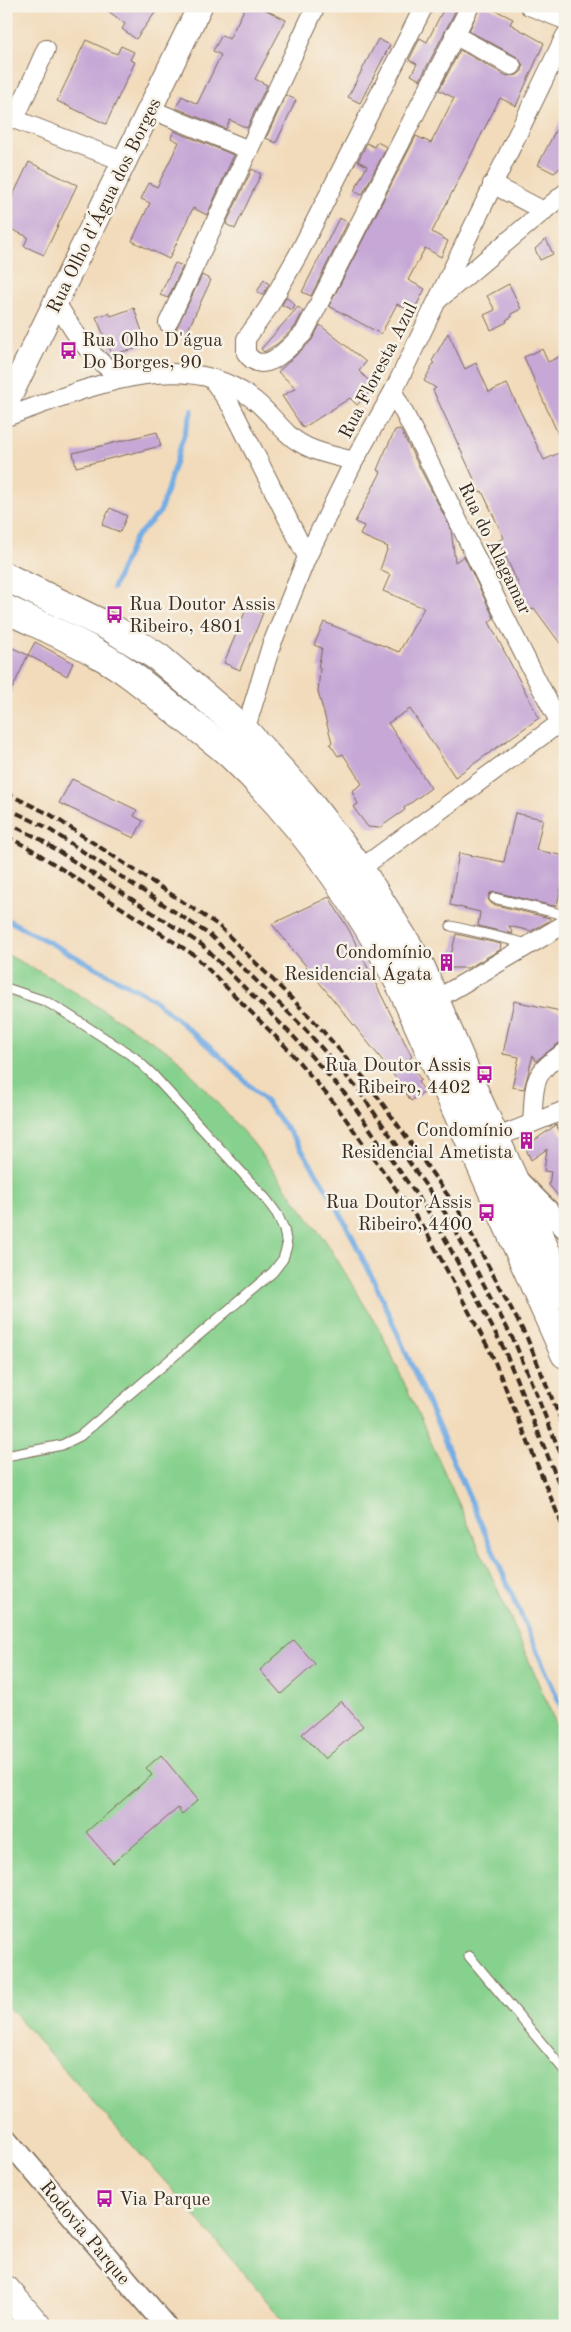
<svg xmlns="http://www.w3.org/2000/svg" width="571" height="2332" font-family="'Old Standard TT',serif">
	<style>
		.green { fill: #87d18e; stroke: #617e56 }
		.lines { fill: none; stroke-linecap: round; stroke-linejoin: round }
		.stream { stroke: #75ade4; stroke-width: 5 }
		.building { fill: #c6a7d6 }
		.service-casing { stroke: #7b6855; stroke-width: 11 }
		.minor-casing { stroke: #7b6855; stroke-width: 20 }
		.tertiary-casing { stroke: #7b6855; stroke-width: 24 }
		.secondary-casing { stroke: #7b6855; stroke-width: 26 }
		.primary-casing { stroke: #7b6855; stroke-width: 30 }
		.motorway-casing { stroke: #7b6855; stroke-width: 30 }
		.service { stroke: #fff; stroke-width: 9 }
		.minor { stroke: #fff; stroke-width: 18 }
		.tertiary { stroke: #fff; stroke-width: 21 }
		.secondary { stroke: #fff; stroke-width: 24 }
		.primary { stroke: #fff; stroke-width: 28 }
		.motorway { stroke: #fff; stroke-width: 28 }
		.rail { stroke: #3b2a1e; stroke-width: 4; stroke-dasharray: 8 4; stroke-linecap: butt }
		.labels { text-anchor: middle; stroke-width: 5; stroke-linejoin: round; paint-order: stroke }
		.street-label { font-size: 19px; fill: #3b2a1e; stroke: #f7f3e8 }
		.poi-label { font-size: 19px; fill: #3b2a1e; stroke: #f7f3e8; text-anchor: end }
	</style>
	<rect width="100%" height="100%" fill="#f7f3e8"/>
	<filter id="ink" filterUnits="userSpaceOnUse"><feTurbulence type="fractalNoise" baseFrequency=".02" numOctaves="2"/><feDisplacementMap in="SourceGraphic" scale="10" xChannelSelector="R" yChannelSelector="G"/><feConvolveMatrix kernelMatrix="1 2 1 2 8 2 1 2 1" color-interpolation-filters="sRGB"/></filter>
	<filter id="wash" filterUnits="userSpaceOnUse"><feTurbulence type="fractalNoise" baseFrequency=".0096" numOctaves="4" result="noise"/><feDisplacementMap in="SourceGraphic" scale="20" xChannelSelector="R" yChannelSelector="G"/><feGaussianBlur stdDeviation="1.12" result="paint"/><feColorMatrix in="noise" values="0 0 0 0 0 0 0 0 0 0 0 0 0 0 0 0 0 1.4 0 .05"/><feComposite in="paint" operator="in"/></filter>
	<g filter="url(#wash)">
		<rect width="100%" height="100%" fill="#f2dbbb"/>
		<polygon class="green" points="6,954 59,982 175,1056 253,1143 327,1243 382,1334 510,1617 565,1745 565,2326 288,2326 178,2196 6,2005"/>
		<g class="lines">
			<g class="stream">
				<polyline points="113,588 135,538 160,512 192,410"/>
				<polyline points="6,919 152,998 220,1056 266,1102 297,1142 334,1201 377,1287 565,1715"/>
			</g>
		</g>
		<g id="blocks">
			<g class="building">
				<polygon points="102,6 160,6 136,39 122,29 125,24"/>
				<polygon points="246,6 258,6 286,20 255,79 267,85 247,128 230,120 226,129 176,108 182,96 197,104 221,55 213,51 222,35 229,39"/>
				<polygon points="445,6 458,6 420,80 411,75 417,64 409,60 420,38 427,42"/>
				<polygon points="480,6 487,6 513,19 510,24 544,43 516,106 500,98 432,232 448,241 441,257 425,248 408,280 425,289 413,312 397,304 381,334 329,306 416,136 431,143 454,98 439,90 460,50 507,76 517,75 522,71 523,65 517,57 469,31"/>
				<polygon points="378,39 390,45 360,103 348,97"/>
				<polygon points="86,40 117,54 121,46 134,52 130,60 135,62 106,124 57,101"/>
				<polygon points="286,95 296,100 276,143 266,138"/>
				<polygon points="565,112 565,164 554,173 538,165"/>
				<polygon points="174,131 234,155 207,215 193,208 169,259 132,241 150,203 141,199 149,183 157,187 179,142 171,138"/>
				<polygon points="377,142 387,147 362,195 354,191 367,166 358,161 367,143 374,147"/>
				<polygon points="29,162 77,185 44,255 24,246 28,237 6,227 6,210"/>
				<polygon points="252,169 261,174 235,229 226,224"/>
				<polygon points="339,218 348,222 311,296 302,292"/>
				<polygon points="546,239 553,254 540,260 535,249"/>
				<polygon points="175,263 183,266 168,298 160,295"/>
				<polygon points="202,275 211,280 186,334 176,329"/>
				<polygon points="264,279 269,284 263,295 257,292"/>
				<polygon points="509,284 521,309 511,314 512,317 506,320 507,322 491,330 484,315 495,310 487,296"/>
				<polygon points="286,297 295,305 292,310 282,305"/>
				<polygon points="298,307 303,311 295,327 277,344 264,352 261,349"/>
				<polygon points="134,308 147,346 112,354 96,317 109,313 111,316"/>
				<polygon points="320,325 366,362 359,371 375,387 357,405 350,398 303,428 282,396 296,388 278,372 311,341"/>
				<polygon points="448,333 465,369 476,363 489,392 507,384 544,460 565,450 565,650 534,608 528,611 522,611 514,589 519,585 498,541 504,538 482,491 480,492 433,390 436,388 424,381 434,363 432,361"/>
				<polygon points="542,349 548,362 565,354 565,450 524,357"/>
				<polygon points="400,429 451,529 455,562 464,556 494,618 489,622 539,718 455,777 410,709 388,723 431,788 404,808 405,810 379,828 368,827 353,807 358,804 352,791 362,784 343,754 338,756 330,744 332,742 318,692 320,668 318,668 322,648 314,645 324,622 399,652 424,608 383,591 390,575 380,570 388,547 360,535 364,526 355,522 381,472 377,470 382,458 395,430"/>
				<polygon points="157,432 161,446 76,467 73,453"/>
				<polygon points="110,508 127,516 120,532 102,525"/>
				<polygon points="247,607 263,613 240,670 224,663"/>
				<polygon points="35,642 73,663 67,676 28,655"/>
				<polygon points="6,645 28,655 6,702"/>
				<polygon points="72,779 137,810 134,816 143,821 134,838 59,803"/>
				<polygon points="515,813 543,819 536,850 565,856 565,885 562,884 557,905 553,906 495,892 490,893 488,899 492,904 550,918 549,921 531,931 509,926 513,934 478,926 480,912 450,905 459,853 504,862"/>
				<polygon points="329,897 349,930 412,1057 407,1060 421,1080 418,1082 425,1091 411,1101 391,1071 272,924"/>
				<polygon points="456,934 501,944 500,950 468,968 448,968"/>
				<polygon points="514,1001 565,1012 565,1041 559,1043 536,1061 533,1055 524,1089 512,1087 519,1057 503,1054"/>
				<polygon points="556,1125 561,1134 565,1135 565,1204 549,1185 551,1172 544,1171 547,1149 531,1160 525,1147"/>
				<polygon points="294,1640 315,1664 281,1694 260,1670"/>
				<polygon points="341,1701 363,1726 325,1759 302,1734"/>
				<polygon points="161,1755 198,1800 182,1814 178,1808 113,1863 86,1832 152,1775 146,1768"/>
			</g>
		</g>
	</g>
	<g filter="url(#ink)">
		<use href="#blocks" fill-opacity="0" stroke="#7b6855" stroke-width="1"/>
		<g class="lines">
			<defs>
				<g id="service">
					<polyline points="494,898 565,915"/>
					<polyline points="451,926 528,944"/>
					<polyline points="6,988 45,1001 61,1010 134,1057 153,1075 266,1199 277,1214 284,1229 287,1246 283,1259 273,1272 80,1436 62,1445 6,1456"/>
					<polyline points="469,1956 565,2071"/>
				</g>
				<g id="minor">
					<path d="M424 6 299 253 268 308 246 339V353C264 379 289 347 304 333L470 6"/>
					<polyline points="529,6 565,20"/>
					<polyline points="454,35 512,66"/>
					<polyline points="150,109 249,150"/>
					<polyline points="6,116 125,162"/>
					<polyline points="15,119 46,49"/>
					<polyline points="492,184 544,211"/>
					<polyline points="439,299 565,193"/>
					<path d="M56 302C75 334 89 358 123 378"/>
					<polyline points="168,323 316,6"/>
					<polyline points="212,379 231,406 307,557"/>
					<path d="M393 392C452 501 500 615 560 723"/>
					<path d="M6 417C79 392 179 344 250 397 265 407 275 422 288 434 306 451 331 455 354 461"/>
					<polyline points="245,731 271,646 307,557 354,461 393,392 565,36"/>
					<polyline points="360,869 565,719"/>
					<polyline points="435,1000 565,924"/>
					<path d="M532 1123C535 1085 530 1074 565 1052"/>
					<polyline points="495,1138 565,1110"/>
				</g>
				<g id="tertiary">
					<polyline points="519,1182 565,1228"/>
					<polyline points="6,2138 166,2326"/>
				</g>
				<polyline id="secondary" points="6,404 200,6"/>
				<g id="primary">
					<polyline points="6,577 113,629 158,657 245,731 303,795 360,869 420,965 470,1082 565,1294"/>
					<path d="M6 609C37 624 69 637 98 654 126 669 150 690 175 710 193 725 213 739 231 755 301 821 357 901 401 986L565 1354"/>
				</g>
				<polyline id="motorway" points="6,2290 37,2326"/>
			</defs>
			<use href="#service" class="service-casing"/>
			<use href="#minor" class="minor-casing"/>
			<use href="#tertiary" class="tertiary-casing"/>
			<use href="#secondary" class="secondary-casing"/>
			<use href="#primary" class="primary-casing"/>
			<use href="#motorway" class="motorway-casing"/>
			<use href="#service" class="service"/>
			<use href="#minor" class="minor"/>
			<use href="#tertiary" class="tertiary"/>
			<use href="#secondary" class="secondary"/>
			<use href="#primary" class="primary"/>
			<use href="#motorway" class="motorway"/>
			<g class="rail">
				<polyline points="6,793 51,815 218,925 313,1020 365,1079 459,1211 527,1338 565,1430"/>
				<polyline points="6,808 44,826 210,935 304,1028 356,1087 448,1217 515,1343 565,1464"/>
				<polyline points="6,822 38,838 202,945 294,1037 346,1095 437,1224 504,1349 565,1498"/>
				<polyline points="6,836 31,849 194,955 285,1046 335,1104 426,1231 492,1355 565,1532"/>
			</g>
		</g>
	</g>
	<defs>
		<symbol id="bus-bare" viewBox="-9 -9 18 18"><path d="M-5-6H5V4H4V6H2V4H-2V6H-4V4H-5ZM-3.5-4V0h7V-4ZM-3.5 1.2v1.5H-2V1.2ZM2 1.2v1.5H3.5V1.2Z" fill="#b5179e" stroke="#f7f3e8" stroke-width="2.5" paint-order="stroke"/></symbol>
		<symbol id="building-bare" viewBox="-9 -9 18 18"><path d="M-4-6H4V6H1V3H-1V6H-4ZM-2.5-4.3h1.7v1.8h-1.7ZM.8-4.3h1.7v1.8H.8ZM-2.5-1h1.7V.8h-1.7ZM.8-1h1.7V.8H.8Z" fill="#b5179e" stroke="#f7f3e8" stroke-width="2.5" paint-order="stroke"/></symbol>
	</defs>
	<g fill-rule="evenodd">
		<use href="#bus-bare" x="56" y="338" width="25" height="25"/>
		<use href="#bus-bare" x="102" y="602" width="25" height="25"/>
		<use href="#building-bare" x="434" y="950" width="25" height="25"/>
		<use href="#bus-bare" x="472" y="1062" width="25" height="25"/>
		<use href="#building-bare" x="514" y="1128" width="25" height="25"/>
		<use href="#bus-bare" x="474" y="1200" width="25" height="25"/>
		<use href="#bus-bare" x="92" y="2186" width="25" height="25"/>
	</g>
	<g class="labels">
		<g class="street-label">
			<text transform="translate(103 205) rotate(-64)" y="7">Rua Olho d'Água dos Borges</text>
			<text transform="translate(377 370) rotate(-63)" y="7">Rua Floresta Azul</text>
			<text transform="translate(496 548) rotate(64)" y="7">Rua do Alagamar</text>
			<text transform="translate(86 2232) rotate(50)" y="7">Rodovia Parque</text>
		</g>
		<g class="poi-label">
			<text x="82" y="346" text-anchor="start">Rua Olho D'água<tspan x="82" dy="22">Do Borges, 90</tspan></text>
			<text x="129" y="610" text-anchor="start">Rua Doutor Assis<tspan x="129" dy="22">Ribeiro, 4801</tspan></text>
			<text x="432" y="958">Condomínio<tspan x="432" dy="22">Residencial Ágata</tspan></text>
			<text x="471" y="1071">Rua Doutor Assis<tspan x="471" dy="22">Ribeiro, 4402</tspan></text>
			<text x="513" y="1136">Condomínio<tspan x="513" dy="22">Residencial Ametista</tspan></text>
			<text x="472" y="1208">Rua Doutor Assis<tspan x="472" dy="22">Ribeiro, 4400</tspan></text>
			<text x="119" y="2205" text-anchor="start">Via Parque</text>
		</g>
	</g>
	<rect width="571" height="2332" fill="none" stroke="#f7f3e8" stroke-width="25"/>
</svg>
